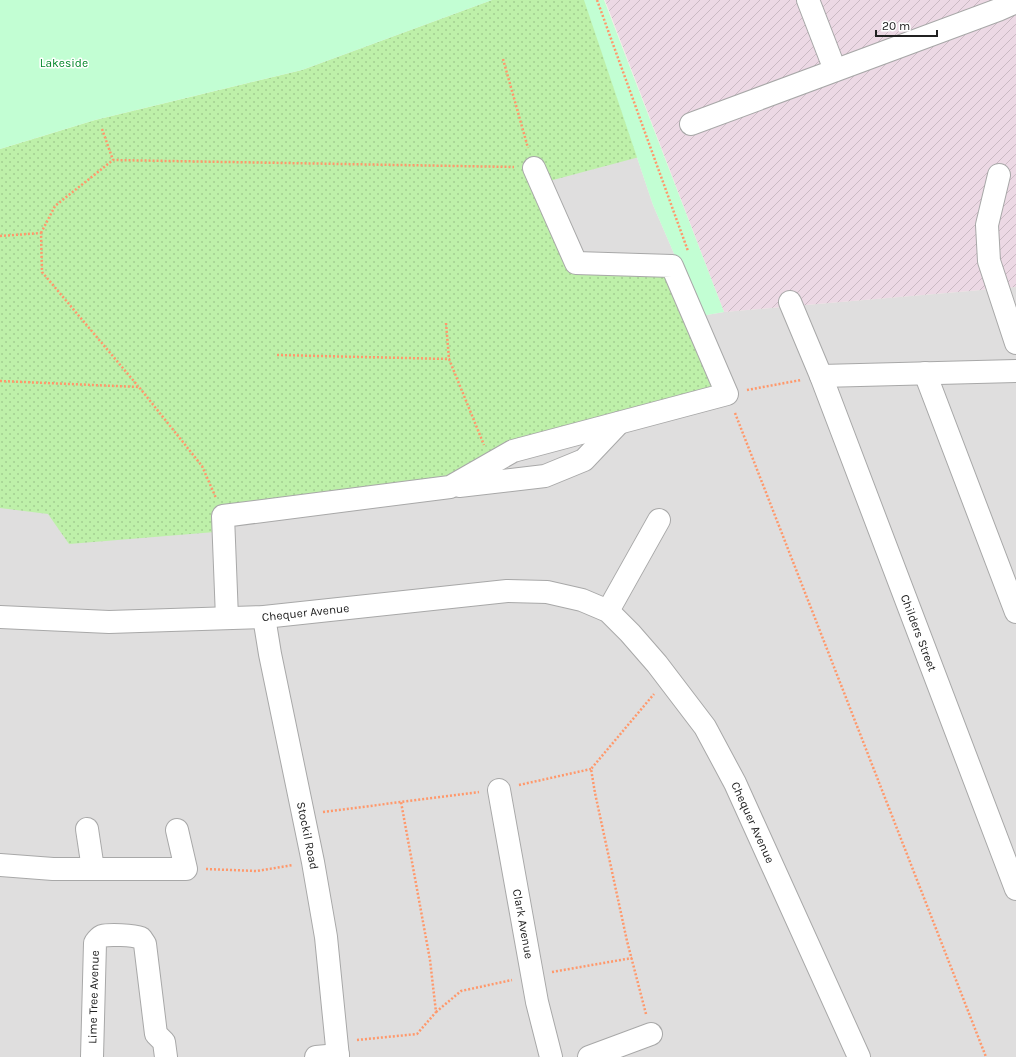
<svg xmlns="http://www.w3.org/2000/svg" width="1016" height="1057" font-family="Karla,sans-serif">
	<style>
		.residential { fill: #dfdede }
		.industrial { fill: url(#industrial-furrows) }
		.grass { fill: url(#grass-dots) }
		.park { fill: #c2fed3 }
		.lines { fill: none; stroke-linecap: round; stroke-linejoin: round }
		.minor-casing { stroke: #a8a8a8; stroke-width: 24 }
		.path { stroke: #ff986b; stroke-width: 2.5; stroke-dasharray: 2 2; stroke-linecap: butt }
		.minor { stroke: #fff; stroke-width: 22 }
		.labels { text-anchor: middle; stroke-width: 3; stroke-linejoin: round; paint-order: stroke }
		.park-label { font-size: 12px; fill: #028728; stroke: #fff }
		.street-label { font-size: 12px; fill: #212121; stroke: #fff }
	</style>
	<defs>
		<pattern id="industrial-furrows" width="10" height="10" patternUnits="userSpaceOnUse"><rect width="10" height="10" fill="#ecd8e4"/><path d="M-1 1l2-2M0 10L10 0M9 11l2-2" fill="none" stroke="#cab9c3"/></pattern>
		<pattern id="grass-dots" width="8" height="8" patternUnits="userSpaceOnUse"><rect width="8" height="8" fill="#bef0a9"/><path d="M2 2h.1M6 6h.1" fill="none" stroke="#a3ce91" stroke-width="1.8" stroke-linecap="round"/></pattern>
	</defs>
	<rect width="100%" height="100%" fill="#f2f1e7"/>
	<polygon class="residential" points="492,0 584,0 653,205 701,316 724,312 1016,287 1016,1057 0,1057 0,149 302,70"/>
	<polygon class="industrial" points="605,0 1016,0 1016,287 724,312"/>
	<polygon class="grass" points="492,0 585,0 643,156 538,184 570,270 670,275 720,390 446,480 222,510 215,532 69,544 48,514 0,508 0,149 95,120 302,70"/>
	<g class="park">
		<polygon points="0,0 492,0 302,70 95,120 0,149"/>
		<polygon points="584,0 604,0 724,312 701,316 653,205"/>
	</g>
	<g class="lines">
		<defs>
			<g id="minor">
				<polyline points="808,0 835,70"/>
				<polyline points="691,124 998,10 1016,2"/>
				<polyline points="999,175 987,225 989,261 1016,343"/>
				<path id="s1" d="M790 302 821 376 1016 889"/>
				<polyline points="925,373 1016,612"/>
				<polyline points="821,376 1016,371"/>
				<polyline points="459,486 545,476 584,460 619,423"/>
				<polyline points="608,611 659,520"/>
				<path id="s2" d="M0 617 109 622 264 617 507 591 547 592 582 600 608 611 630 633 657 664 705 727 735 783 859 1057"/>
				<path id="s3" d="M264 617 270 654 313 862 326 937 338 1057"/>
				<polyline points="227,618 223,516 450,487 513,451 727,394 672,266 576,263 534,168"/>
				<path id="s4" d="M499 790 537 1002 551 1057"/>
				<polyline points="87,829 93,869"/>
				<polyline points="0,865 53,869 186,869 177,830"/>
				<path id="s5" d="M92 1057 95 943C97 940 98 938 102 936 109 934 133 935 141 938L145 944 156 1034 164 1042 166 1057"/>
				<polyline points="316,1057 338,1055"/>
				<polyline points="589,1057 651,1034"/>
			</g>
		</defs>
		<use href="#minor" class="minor-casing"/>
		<g class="path">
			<polyline points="597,0 688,251"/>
			<polyline points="503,59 528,148"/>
			<polyline points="102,129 113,160"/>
			<polyline points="41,233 55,206 113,160 514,167"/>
			<polyline points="0,236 41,233 42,272 138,386"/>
			<polyline points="446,323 449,359"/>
			<polyline points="277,355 449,359 484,445"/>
			<polyline points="0,381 139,387 202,466 216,498"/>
			<polyline points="747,390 801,380"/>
			<polyline points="735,413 986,1057"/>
			<polyline points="519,785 591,769"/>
			<polyline points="323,812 479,792"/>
			<polyline points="206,869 257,871 293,865"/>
			<polyline points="552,972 632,958"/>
			<polyline points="436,1012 461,991 512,980"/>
			<polyline points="646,1014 627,941 595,793 591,769 654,694"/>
			<polyline points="357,1040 417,1034 436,1012 430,960 401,802"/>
		</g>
		<use href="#minor" class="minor"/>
	</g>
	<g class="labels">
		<g class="park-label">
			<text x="64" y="67">Lakeside</text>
		</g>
		<g class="street-label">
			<text dy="4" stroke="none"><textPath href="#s2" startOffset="306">Chequer Avenue</textPath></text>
			<text dy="4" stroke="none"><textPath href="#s1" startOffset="355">Childers Street</textPath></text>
			<text dy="4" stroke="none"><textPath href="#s2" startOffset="871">Chequer Avenue</textPath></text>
			<text dy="4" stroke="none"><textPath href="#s3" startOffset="223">Stockil Road</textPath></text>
			<text dy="4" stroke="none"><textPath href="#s4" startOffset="136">Clark Avenue</textPath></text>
			<text dy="4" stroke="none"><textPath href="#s5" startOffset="60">Lime Tree Avenue</textPath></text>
		</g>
	</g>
	<path d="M876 30v6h61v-6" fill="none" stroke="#212121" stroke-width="2"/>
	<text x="882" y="30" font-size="12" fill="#212121" stroke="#ffffff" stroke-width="3" paint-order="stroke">20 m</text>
</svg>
